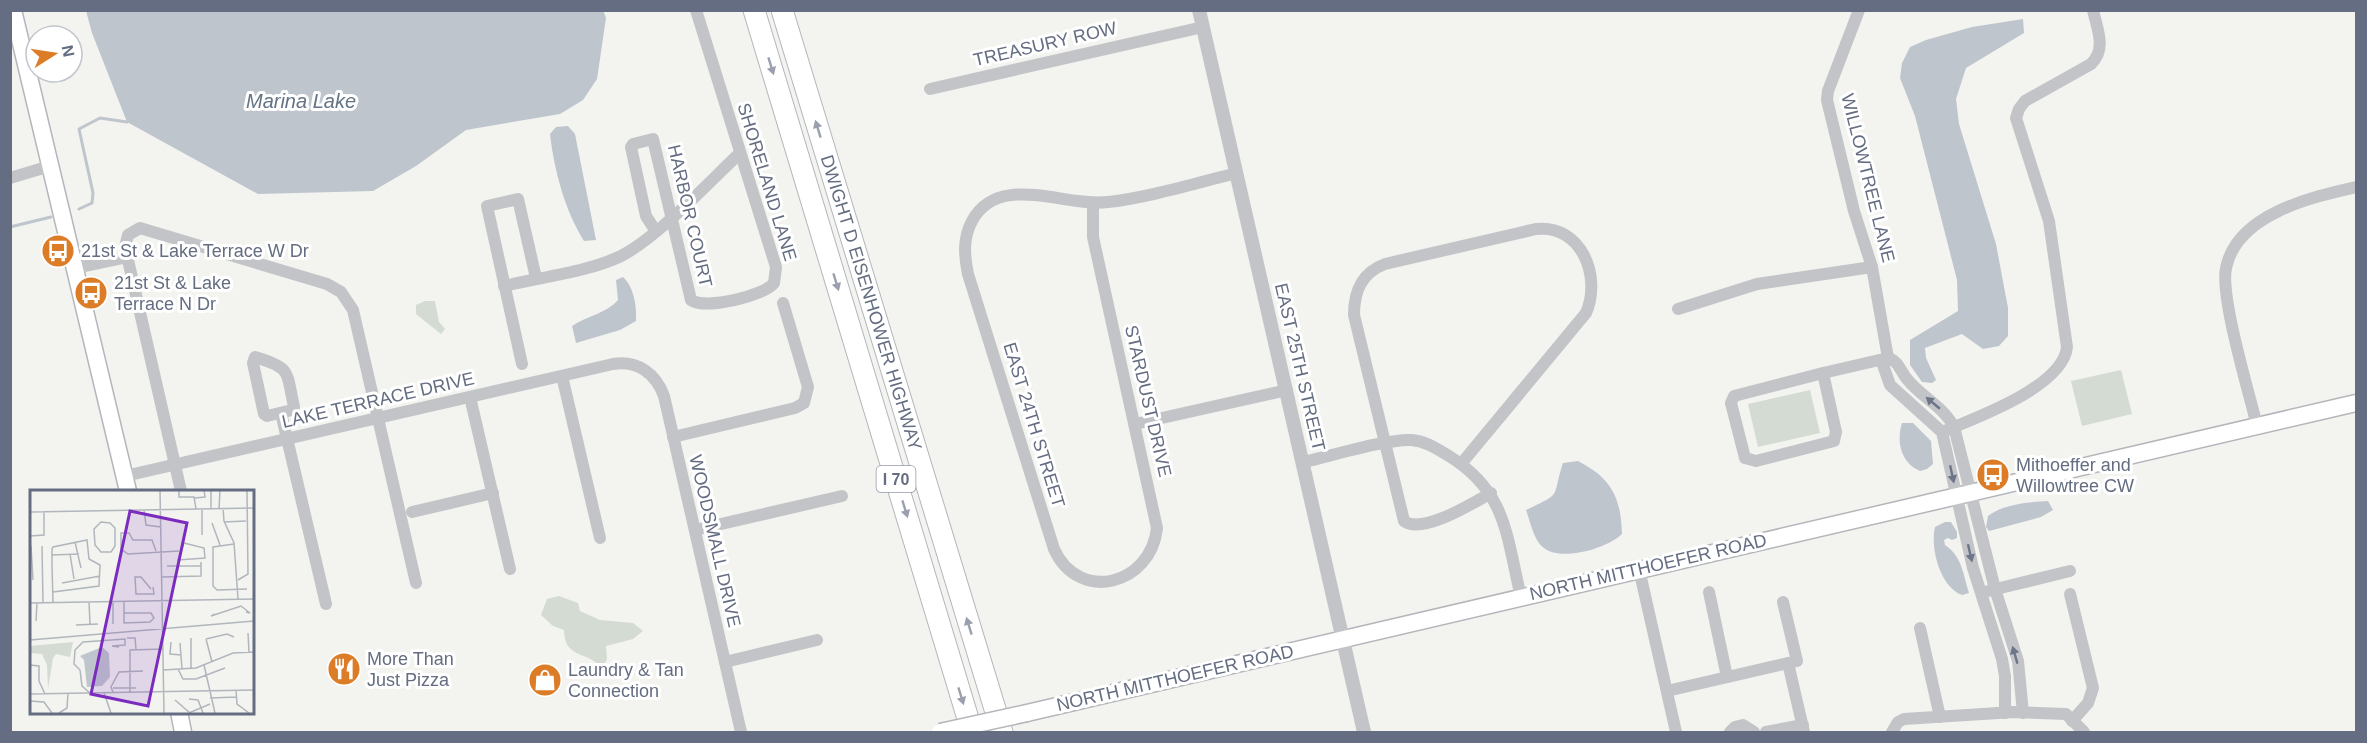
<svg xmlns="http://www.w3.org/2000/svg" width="2367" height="743" font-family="Arial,sans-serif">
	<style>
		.green { fill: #d3dbd2 }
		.water { fill: #bfc5cd }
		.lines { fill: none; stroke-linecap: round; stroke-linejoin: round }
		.stream { stroke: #bfc5cd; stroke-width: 3 }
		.secondary-casing { stroke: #b4b6bc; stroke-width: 19 }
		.motorway-casing { stroke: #b4b6ba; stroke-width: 23 }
		.minor { stroke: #c2c4c8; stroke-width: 12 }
		.tertiary { stroke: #c2c4c8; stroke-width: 14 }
		.secondary { stroke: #fff; stroke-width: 16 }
		.motorway { stroke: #fff; stroke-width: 21 }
		.secondary-bridge-casing { stroke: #b4b6bc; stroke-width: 19; stroke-linecap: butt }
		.secondary-bridge { stroke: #fff; stroke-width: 16 }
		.oneway { fill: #9aa0ad }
		.oneway2 { fill: #6d7688 }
		.labels { text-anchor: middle; stroke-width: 6; stroke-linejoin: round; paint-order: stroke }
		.shield { fill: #fff; stroke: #9299a7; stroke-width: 1.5 }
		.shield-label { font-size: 16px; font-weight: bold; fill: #646d81 }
		.street-label { font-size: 18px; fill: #646d81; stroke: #fff }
		.poi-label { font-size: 18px; fill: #646d81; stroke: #fff; text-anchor: start }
		.water-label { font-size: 20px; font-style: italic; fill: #647485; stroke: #fff }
		.inset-road { fill: none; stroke: #b1b6bd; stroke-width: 1.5 }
		.view { fill: #7b2cbf; fill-opacity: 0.15; stroke: #7b2cbf; stroke-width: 3 }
		.inset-edge { fill: none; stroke: #646d81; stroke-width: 3 }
	</style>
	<rect width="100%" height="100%" fill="#f3f4f0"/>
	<g class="green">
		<polygon points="425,301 435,301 439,322 445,329 441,334 416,314 416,305"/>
		<polygon points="2121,370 2132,414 2082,426 2071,381"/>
		<polygon points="1810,390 1820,433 1758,447 1748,404"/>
		<path d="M559 596 578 603 580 611 600 620 633 623 643 631 633 639 606 646 607 659 602 669C589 650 564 660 564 630L553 626 541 615 547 599Z"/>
	</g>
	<g class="water">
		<polygon points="603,10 606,18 597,79 583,100 560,114 466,130 416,166 373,191 258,194 127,122 92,33 86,11"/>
		<polygon points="2023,19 2024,33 1966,68 1956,99 1959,124 1996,244 2008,308 2008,336 1999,346 1983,349 1962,334 1925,348 1926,358 1936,380 1932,383 1922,382 1910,365 1910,340 1958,311 1957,280 1915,116 1900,78 1902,63 1910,47 1926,40 1972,27"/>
		<path d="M568 126 575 134 596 240 584 241C565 211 554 170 550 134L556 127Z"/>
		<path d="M623 277C634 287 637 307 636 321L620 330 576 343 572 326C587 316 607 313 618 300L616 280Z"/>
		<path d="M1902 423H1913L1931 441 1933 464 1927 469 1920 471C1901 463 1896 442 1902 423Z"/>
		<path d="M1578 461C1611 478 1621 497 1622 534 1608 548 1562 562 1544 548 1534 541 1530 521 1526 510 1564 492 1551 499 1563 463Z"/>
		<path d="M2048 501 2053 510 2041 517 1989 531 1986 527 1988 516C2004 504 2028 502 2048 501Z"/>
		<path d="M1945 522H1951L1957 532V538L1952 540 1948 538 1944 540 1945 545C1962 556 1963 574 1969 593L1962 595C1940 587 1930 548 1935 527Z"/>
	</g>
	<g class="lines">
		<g class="stream">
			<polyline points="79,209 92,203 93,193 79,129 100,118 127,122"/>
			<polyline points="10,227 51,217"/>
		</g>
		<defs>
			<g id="secondary">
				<polyline points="13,10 128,491"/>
				<polyline points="179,712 183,732"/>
				<polyline points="1027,713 2356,403"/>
			</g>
			<g id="motorway">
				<polyline points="754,10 972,732"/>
				<path id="s1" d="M782 10 1002 732"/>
			</g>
		</defs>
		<use href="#secondary" class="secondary-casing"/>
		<use href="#motorway" class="motorway-casing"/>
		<g class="minor">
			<polyline points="1859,10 1828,91 1827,100 1854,211 1872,267 1888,358 1883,365 1890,385 1942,432 1973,568 2002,659 2005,676 2005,713"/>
			<polyline points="930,89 1203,27"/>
			<polyline points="10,178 50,166"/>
			<path d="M1093 203V237L1157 528C1151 585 1079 604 1054 549L968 274C964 255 963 238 972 221 999 171 1066 208 1108 202 1151 197 1195 183 1237 173"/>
			<path d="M655 230 646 216 631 147 633 144 653 139 691 300C705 310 764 296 774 283L776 267 696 10"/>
			<polyline points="76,268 128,257"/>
			<path d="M504 286C540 277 588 272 621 256 657 238 709 182 740 153"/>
			<polyline points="1678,309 1757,284 1872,267"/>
			<path d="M255 357C292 368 286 371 294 407L292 410 267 416 264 414 253 363Z"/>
			<path d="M1888 358C1899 361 1900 371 1907 379 1921 397 1943 406 1954 427L1995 589 2018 661 2023 713"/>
			<polyline points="522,364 487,206 518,199 536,278"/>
			<polygon points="1823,373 1836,432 1834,441 1756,461 1745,458 1731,403 1734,396"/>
			<polyline points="1823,373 1888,358"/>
			<polyline points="562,376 600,538"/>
			<polyline points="470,397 510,569"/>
			<polyline points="281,413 326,604"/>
			<polyline points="1135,424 1287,390"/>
			<path d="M2257 426C2249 392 2220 297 2226 268 2237 214 2312 197 2356 187"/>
			<path d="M1942 432C1975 418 2063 387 2067 347L2049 221 2016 118 2019 109 2025 101 2091 64C2107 49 2097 29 2093 10"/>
			<polyline points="673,437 795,408 804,403 808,387 783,303"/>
			<path d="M1304 462C1331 456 1387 439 1411 440 1426 441 1437 449 1449 456 1507 492 1506 535 1521 597"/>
			<path d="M1461 464 1586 313C1602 276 1581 224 1536 229L1385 264C1361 273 1354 292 1354 315L1404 521C1422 535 1473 503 1491 493"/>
			<path d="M125 476 613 364C638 360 656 374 664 396L741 732"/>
			<polyline points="181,491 125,247 128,235 140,228 327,284 341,292 353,310 416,583"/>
			<polyline points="412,512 493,493"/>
			<polyline points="695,530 842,496"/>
			<polyline points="1639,569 1676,732"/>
			<polyline points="1988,591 2070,571"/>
			<polyline points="1709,592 1727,677"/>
			<polyline points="2070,594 2093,688 2088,703 2072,721"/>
			<polyline points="1920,628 1940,717"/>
			<polyline points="725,662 817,640"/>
			<polyline points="1788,663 1804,732"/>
			<polyline points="1667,691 1797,661 1783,602"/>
			<polyline points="1730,732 1735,727 1743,725 1754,732"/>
			<polyline points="1766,732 1803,725"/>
			<polyline points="1892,732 1898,722 1904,719 2014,712 2066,714 2084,732"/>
		</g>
		<polyline class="tertiary" points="1199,10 1364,732"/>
		<use href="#secondary" class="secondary"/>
		<use href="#motorway" class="motorway"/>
		<defs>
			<polyline id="secondary-bridge" points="940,732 1027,713"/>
		</defs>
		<use href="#secondary-bridge" class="secondary-bridge-casing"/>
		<use href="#secondary-bridge" class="secondary-bridge"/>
	</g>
	<defs><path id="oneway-solid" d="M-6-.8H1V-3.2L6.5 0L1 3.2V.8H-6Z" transform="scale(1.5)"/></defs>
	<g class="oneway">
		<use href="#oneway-solid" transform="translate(771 66) rotate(73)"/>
		<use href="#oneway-solid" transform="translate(818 129) rotate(-107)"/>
		<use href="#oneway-solid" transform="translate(836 282) rotate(73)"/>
		<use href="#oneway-solid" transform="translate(905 509) rotate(73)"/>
		<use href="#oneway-solid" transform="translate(969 626) rotate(-107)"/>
		<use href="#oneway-solid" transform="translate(961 696) rotate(73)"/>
	</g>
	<g class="oneway2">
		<use href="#oneway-solid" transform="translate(1933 403) rotate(-140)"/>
		<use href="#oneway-solid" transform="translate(1952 474) rotate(78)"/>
		<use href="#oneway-solid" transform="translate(1970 553) rotate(77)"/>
		<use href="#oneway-solid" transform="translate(2015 655) rotate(-106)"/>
	</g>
	<defs>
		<symbol id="bus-disc" viewBox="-11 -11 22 22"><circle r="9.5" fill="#dd7c27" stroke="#fff"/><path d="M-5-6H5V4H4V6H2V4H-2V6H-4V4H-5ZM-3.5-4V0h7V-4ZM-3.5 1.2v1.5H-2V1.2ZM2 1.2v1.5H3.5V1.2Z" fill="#fff"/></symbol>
		<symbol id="restaurant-disc" viewBox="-11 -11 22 22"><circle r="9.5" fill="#dd7c27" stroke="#fff"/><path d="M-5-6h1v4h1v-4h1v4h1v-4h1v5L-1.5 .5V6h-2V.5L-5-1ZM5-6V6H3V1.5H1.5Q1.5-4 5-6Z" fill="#fff"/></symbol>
		<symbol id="shop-disc" viewBox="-11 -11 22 22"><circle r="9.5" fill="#dd7c27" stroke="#fff"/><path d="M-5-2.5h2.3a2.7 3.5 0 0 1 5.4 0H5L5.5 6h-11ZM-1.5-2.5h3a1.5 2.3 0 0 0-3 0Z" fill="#fff"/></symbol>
	</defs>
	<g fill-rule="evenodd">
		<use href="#bus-disc" x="39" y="232" width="38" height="38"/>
		<use href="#bus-disc" x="72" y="274" width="38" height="38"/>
		<use href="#bus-disc" x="1974" y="456" width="38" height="38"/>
		<use href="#restaurant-disc" x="325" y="650" width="38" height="38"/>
		<use href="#shop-disc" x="526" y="661" width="38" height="38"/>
	</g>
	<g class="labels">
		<rect class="shield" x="876.5" y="466" width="39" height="26" rx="4.5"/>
		<g class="shield-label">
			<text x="896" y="485">I 70</text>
		</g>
		<g class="street-label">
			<text transform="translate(1045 44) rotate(-13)" y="6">TREASURY ROW</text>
			<text transform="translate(1868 178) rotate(76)" y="6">WILLOWTREE LANE</text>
			<text transform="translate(767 182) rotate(73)" y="6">SHORELAND LANE</text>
			<text transform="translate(690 216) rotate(77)" y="6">HARBOR COURT</text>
			<text dy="6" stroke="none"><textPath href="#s1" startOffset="306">DWIGHT D EISENHOWER HIGHWAY</textPath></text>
			<text transform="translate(1300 367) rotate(77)" y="6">EAST 25TH STREET</text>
			<text transform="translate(378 400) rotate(-13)" y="6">LAKE TERRACE DRIVE</text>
			<text transform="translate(1148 401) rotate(77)" y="6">STARDUST DRIVE</text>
			<text transform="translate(1034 425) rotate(73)" y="6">EAST 24TH STREET</text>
			<text transform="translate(715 541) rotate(77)" y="6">WOODSMALL DRIVE</text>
			<text transform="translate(1648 567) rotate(-13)" y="6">NORTH MITTHOEFER ROAD</text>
			<text transform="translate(1175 678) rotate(-13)" y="6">NORTH MITTHOEFER ROAD</text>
		</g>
		<g class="poi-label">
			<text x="81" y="257">21st St &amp; Lake Terrace W Dr</text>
			<text x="114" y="289">21st St &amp; Lake<tspan x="114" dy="21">Terrace N Dr</tspan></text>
			<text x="2016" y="471">Mithoeffer and<tspan x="2016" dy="21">Willowtree CW</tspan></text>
			<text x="367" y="665">More Than<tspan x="367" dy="21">Just Pizza</tspan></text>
			<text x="568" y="676">Laundry &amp; Tan<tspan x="568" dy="21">Connection</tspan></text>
		</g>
		<g class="water-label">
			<text x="301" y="108">Marina Lake</text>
		</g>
	</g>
	<g transform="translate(30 490)">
		<rect width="224" height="224" fill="#f3f4f0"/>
		<path d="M43 152 40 167 26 164 23 168 18 199 17 175 12 164 0 163V156Z" fill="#d3dbd2"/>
		<path d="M72 157 79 163 80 187 72 196 57 197 54 170 50 166Z" fill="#bfc5cd"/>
		<path class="inset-road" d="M130 0 134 223M149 0V7H164L166 19M181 0V19M164 8 175 7 174 0M193 18 194 31 204 53 208 109M172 19V45M189 19 190 0M114 20 116 35 131 37M0 22 224 18M71 32 80 33 85 38V56L81 62H71L65 55 64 39ZM194 32 216 31M182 33 190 55M0 46 14 45V21M45 52 51 78M154 53 174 58 175 68 148 70ZM204 54 183 57V96L187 100 217 99M1 56 3 90M12 56 13 113M126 61 122 50H103L99 43H91V59L98 64 149 61M40 64 44 89M22 65 49 64M137 76H171M132 87 171 86V72M208 90 218 84 217 0M32 93 70 86M121 99 111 87H105L106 104H124L123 97M23 102 69 96 70 75 59 69 57 50 23 57 22 59V75L23 113M83 111V134M59 112 60 134M0 113 224 109M94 123H121L124 128 120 132 94 133V111M185 124 181 126 211 116 220 123 216 122M6 131 7 113M46 135 68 134M218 143 219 162M97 148H105L106 159M176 149 197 144 204 147M176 149 182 172M0 150 224 131M141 152 140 164 151 165M150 153 152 179M0 175 9 176V191L15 204M174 175 185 223M148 179 153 189H166L195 178M161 179V148M133 180 166 178 203 163 224 162M83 198H106M206 200 207 214 219 223M83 202 81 197 89 182 113 181M100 202V160L133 159M60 203 52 196 50 180 44 174 45 160 53 152 95 149V155L82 156 89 157M74 203 81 223M0 204 224 200M180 208 206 207M159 209 168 210 173 223M145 210 160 223M0 211 14 212 22 223M29 223 37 218 38 203M159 223 180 214"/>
		<path class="view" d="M100 21 157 33 118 216 61 204Z"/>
		<rect width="224" height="224" class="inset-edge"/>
	</g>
	<rect width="2367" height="743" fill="none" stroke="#646d81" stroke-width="24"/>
	<g transform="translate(54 54) rotate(78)"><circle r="28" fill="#ffffff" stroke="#c1c5cd" stroke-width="1.5"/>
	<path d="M0-4.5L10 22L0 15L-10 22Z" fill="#dd7c27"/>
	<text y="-9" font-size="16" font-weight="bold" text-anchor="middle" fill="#646d81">N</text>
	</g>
</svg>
